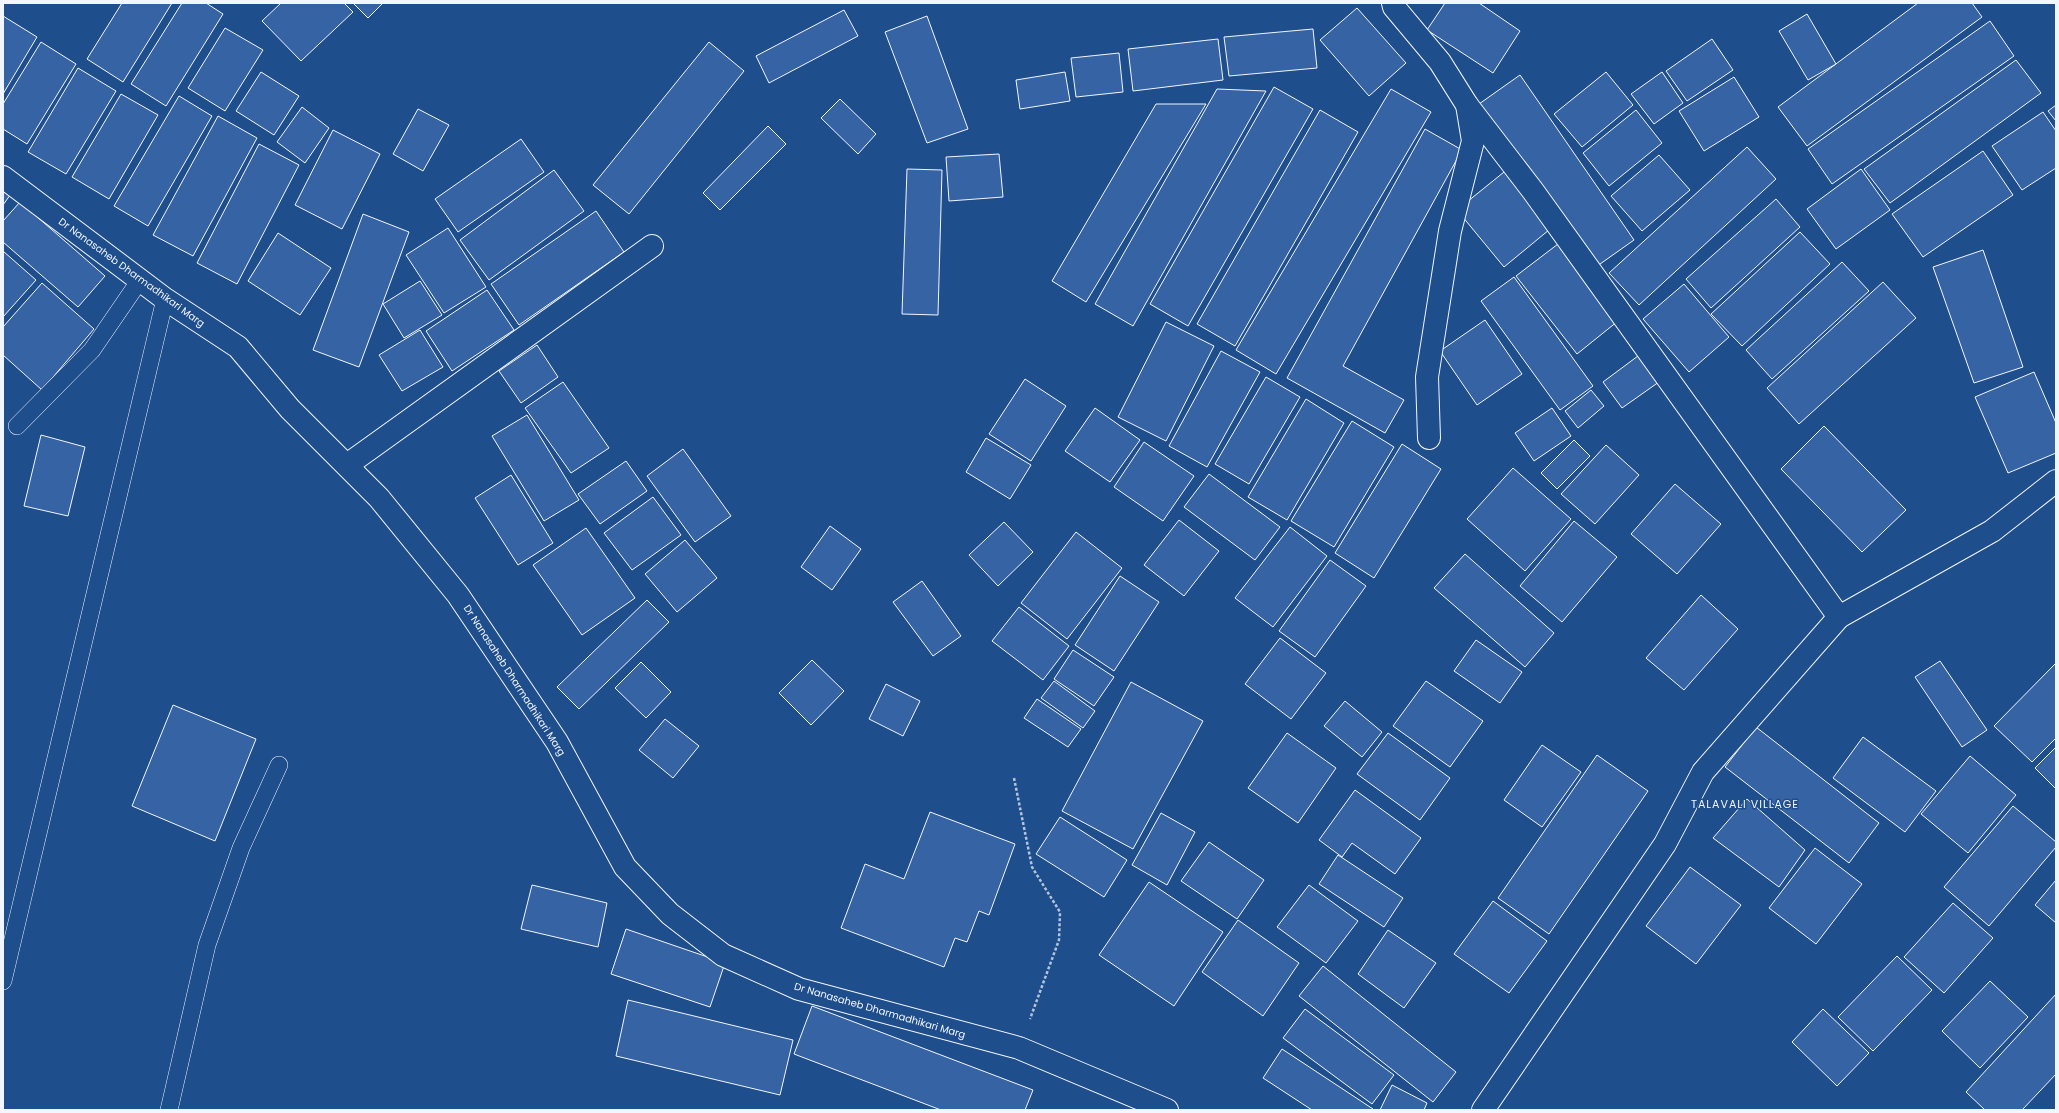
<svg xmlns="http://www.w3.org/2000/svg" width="2059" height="1113" font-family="Poppins,sans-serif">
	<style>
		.building { fill: #3563a3; stroke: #f2f6ff }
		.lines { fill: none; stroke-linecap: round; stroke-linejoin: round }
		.service-casing { stroke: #f2f6ff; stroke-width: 18 }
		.minor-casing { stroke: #f2f6ff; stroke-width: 24 }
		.path { stroke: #b3c4dc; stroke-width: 2.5; stroke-dasharray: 3 2; stroke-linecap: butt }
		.service { stroke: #1f4e8c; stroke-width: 17 }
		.minor { stroke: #1f4e8c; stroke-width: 22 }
		.labels { text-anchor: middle; stroke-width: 3; stroke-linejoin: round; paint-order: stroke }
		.street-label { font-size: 10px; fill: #f2f6ff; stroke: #1f4e8c }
		.neighbourhood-label { font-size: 11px; letter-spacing: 1px; fill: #f2f6ff; stroke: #1f4e8c }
	</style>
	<rect width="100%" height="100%" fill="#1f4e8c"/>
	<g class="building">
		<polygon points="122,3 172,3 123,82 87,59"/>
		<polygon points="182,3 206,3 223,14 166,106 131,84"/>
		<polygon points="281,3 344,3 353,12 301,61 262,21"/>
		<polygon points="353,3 383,3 368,18"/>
		<polygon points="1445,3 1479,3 1520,31 1493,73 1427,30"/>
		<polygon points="1918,3 1972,3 1982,17 1807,146 1778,107"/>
		<polygon points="1357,8 1406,63 1369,96 1320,40"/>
		<polygon points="844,10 858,36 769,83 756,56"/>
		<polygon points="1807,14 1836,64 1808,80 1779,31"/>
		<polygon points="3,16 37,37 3,94"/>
		<polygon points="927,16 968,129 927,143 885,32"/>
		<polygon points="1990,21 2014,56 1832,184 1808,149"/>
		<polygon points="225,28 263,50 225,111 188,88"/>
		<polygon points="1313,29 1317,68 1229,76 1224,37"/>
		<polygon points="1218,39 1223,80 1133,91 1128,49"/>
		<polygon points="1712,39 1733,70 1687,101 1666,71"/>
		<polygon points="41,42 76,64 27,144 3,129 3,104"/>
		<polygon points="709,42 744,71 629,214 593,185"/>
		<polygon points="1119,53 1123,92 1076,97 1071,58"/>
		<polygon points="2016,60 2041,93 1890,203 1864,169"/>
		<polygon points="78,68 116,91 66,174 28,152"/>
		<polygon points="261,72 299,96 274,135 236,111"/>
		<polygon points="1065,72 1070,101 1020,109 1016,80"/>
		<polygon points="1606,72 1633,105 1582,147 1554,114"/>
		<polygon points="1662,72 1683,103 1654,124 1631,94"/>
		<polygon points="1520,75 1634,240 1593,269 1479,104"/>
		<polygon points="1734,77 1759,117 1704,151 1679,111"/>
		<polygon points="1274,87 1313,109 1188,326 1150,304"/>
		<polygon points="1217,89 1266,91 1133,326 1095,304"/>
		<polygon points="1391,89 1431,112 1276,374 1236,350"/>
		<polygon points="121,94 158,115 109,199 72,177"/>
		<polygon points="179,96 212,116 148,226 114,206"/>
		<polygon points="840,99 876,134 858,154 821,118"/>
		<polygon points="1156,104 1206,104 1086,302 1052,281"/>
		<polygon points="2056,105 2056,121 2048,111"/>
		<polygon points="302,107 329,128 305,163 277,142"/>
		<polygon points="418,109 449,125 423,171 393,154"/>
		<polygon points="1320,110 1358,132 1235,346 1197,324"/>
		<polygon points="1636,110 1662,143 1609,186 1583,153"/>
		<polygon points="2043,112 2056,131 2056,168 2022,190 1992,146"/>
		<polygon points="218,116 257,138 193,256 153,235"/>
		<polygon points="768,126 786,144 720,210 703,193"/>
		<polygon points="1425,129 1462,150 1343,366 1404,400 1385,433 1287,378"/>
		<polygon points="333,130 380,154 342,229 295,205"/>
		<polygon points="521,139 544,172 458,232 435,199"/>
		<polygon points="259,144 299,165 237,284 197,263"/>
		<polygon points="1747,147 1776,179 1639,305 1609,273"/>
		<polygon points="1983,151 2013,195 1923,257 1892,214"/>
		<polygon points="999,154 1003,197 949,201 946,157"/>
		<polygon points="1659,155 1690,190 1642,231 1611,196"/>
		<polygon points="1509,168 1555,225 1504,267 1457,210"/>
		<polygon points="907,169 942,170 938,315 902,314"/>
		<polygon points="1861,169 1890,210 1836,249 1807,209"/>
		<polygon points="554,170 584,211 489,280 460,240"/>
		<polygon points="3,183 13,191 3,205"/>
		<polygon points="1776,199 1800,227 1711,308 1686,279"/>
		<polygon points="20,202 105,276 78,307 3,242 3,221"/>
		<polygon points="596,211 624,252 519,325 491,284"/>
		<polygon points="363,214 409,232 359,367 313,350"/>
		<polygon points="448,228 486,287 444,313 406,255"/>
		<polygon points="1800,232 1830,264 1742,346 1711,314"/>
		<polygon points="278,233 331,268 300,315 248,281"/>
		<polygon points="1558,244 1618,321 1577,354 1516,276"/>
		<polygon points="1983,250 2023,367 1974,383 1933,267"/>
		<polygon points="3,251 36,280 3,317"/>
		<polygon points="1842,262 1869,291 1772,379 1746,350"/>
		<polygon points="1514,277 1593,386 1560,410 1481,301"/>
		<polygon points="420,281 442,315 404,338 383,304"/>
		<polygon points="1883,282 1916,318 1799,424 1767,388"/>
		<polygon points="42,283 94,329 42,390 3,355 3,327"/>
		<polygon points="1684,284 1729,337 1689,372 1643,319"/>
		<polygon points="487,290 514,330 452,371 426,331"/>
		<polygon points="1485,320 1522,374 1477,405 1440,351"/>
		<polygon points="1166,322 1214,346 1166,441 1118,417"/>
		<polygon points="420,330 443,367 402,391 379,355"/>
		<polygon points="537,345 558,377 521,403 499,371"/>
		<polygon points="1646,350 1666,377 1622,408 1603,382"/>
		<polygon points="1221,351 1260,372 1207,467 1169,446"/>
		<polygon points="2034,372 2056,423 2056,453 2008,473 1975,397"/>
		<polygon points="1266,377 1300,397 1249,484 1215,464"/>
		<polygon points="1025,379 1066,406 1031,461 989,434"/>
		<polygon points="563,382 609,448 571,473 525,408"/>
		<polygon points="1591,390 1604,406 1578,428 1565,411"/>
		<polygon points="1306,399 1344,423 1287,520 1248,497"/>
		<polygon points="1095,408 1140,440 1110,482 1065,451"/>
		<polygon points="1552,408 1571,436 1534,461 1515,433"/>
		<polygon points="527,415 579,500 544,521 492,436"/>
		<polygon points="1352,421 1394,447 1334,547 1291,521"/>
		<polygon points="1824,426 1906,510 1862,552 1781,469"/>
		<polygon points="41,435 85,447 68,516 24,506"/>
		<polygon points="986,438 1031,465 1010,499 966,472"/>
		<polygon points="1574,440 1590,456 1557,489 1541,473"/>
		<polygon points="1144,442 1194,476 1163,521 1114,487"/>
		<polygon points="1402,444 1441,469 1374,578 1335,553"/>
		<polygon points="1606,445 1639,475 1595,524 1561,494"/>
		<polygon points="683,449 731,516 695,542 647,476"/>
		<polygon points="626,461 647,491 600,524 578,494"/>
		<polygon points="1513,468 1571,519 1525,571 1467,519"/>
		<polygon points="1209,474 1280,527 1255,560 1184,507"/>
		<polygon points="511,475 553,543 518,565 475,498"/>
		<polygon points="1675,484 1721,524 1677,574 1631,534"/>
		<polygon points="653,497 681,535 632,570 604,533"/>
		<polygon points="1179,520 1219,551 1184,596 1144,565"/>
		<polygon points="1574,521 1617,557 1562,622 1520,586"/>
		<polygon points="1004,522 1033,552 998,586 969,555"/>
		<polygon points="830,526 861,549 832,590 801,567"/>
		<polygon points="1290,527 1327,556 1273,627 1235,598"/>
		<polygon points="586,528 635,598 582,635 533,565"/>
		<polygon points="1076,532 1122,568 1067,639 1021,603"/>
		<polygon points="685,540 717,578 677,612 645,574"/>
		<polygon points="1465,554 1554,633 1525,667 1434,588"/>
		<polygon points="1330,560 1366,586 1315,657 1279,631"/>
		<polygon points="1120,576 1159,602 1114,671 1075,645"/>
		<polygon points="922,581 961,636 933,656 893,602"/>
		<polygon points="1701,595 1738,629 1684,690 1646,658"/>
		<polygon points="647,600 669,622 579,709 557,687"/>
		<polygon points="1019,607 1069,646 1043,680 992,641"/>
		<polygon points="1280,638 1326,673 1291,719 1245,684"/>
		<polygon points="1476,640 1522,672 1500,703 1454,671"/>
		<polygon points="1073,650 1114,677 1094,706 1054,679"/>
		<polygon points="812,660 844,691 811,725 779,693"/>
		<polygon points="1940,661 1987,730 1962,747 1915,677"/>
		<polygon points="641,662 671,692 646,718 615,688"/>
		<polygon points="2056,663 2056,738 2032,762 1994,726"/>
		<polygon points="1054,681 1095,711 1083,728 1041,698"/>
		<polygon points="1426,681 1483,721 1450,767 1393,726"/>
		<polygon points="1131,682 1203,721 1133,849 1062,811"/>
		<polygon points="886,684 920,701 903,736 869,719"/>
		<polygon points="1037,699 1081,729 1068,747 1024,718"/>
		<polygon points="1345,701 1382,732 1362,757 1324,726"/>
		<polygon points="173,705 256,739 215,841 132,806"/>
		<polygon points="665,719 699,746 673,778 639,750"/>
		<polygon points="1756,727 1879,823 1849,863 1725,767"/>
		<polygon points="1287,733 1336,768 1298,823 1248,788"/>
		<polygon points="1388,733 1450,778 1420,820 1357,774"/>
		<polygon points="1863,737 1936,791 1905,832 1833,778"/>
		<polygon points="1542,745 1581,772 1542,827 1504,800"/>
		<polygon points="2056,747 2056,789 2035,768"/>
		<polygon points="1597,755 1648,791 1549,934 1498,898"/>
		<polygon points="1970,756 2016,795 1968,853 1921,814"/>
		<polygon points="1355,790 1421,838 1395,874 1352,843 1342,857 1319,840"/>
		<polygon points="1747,799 1805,850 1779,887 1713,838"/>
		<polygon points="2013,806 2056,842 2056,847 1989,926 1944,887"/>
		<polygon points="930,812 1015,844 989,915 979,911 967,942 955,938 944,967 841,928 865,864 904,879"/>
		<polygon points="1161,813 1195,832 1167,885 1132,865"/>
		<polygon points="1060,817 1127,860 1104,897 1036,854"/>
		<polygon points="1209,842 1264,880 1237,919 1181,881"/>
		<polygon points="1815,848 1862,884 1816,944 1769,908"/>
		<polygon points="1338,855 1403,898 1384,927 1319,884"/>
		<polygon points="1690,867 1741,905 1696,964 1646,926"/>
		<polygon points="2056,880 2056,923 2035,905"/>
		<polygon points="1149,882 1223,932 1174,1006 1099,955"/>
		<polygon points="532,885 607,903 598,947 521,929"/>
		<polygon points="1309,885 1358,921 1326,963 1277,927"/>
		<polygon points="1493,901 1547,941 1509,993 1454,954"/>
		<polygon points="1953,903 1993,938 1944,993 1904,957"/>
		<polygon points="1238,920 1299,963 1263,1016 1202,972"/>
		<polygon points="626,929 725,963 710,1007 611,974"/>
		<polygon points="1388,930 1436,963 1404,1008 1358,974"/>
		<polygon points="1897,956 1932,990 1873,1051 1838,1017"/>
		<polygon points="1323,966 1456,1072 1433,1102 1299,996"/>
		<polygon points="1990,981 2028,1017 1980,1068 1942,1031"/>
		<polygon points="2056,994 2056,1074 2022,1110 1985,1110 1966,1092"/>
		<polygon points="628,1000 793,1040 780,1095 616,1056"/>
		<polygon points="812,1006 1033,1090 1025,1110 941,1110 794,1054"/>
		<polygon points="1305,1009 1394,1075 1372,1104 1283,1038"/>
		<polygon points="1823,1009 1869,1053 1837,1086 1792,1042"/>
		<polygon points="1282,1049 1373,1109 1373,1110 1312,1110 1263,1078"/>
		<polygon points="1392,1085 1427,1103 1424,1110 1380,1110"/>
	</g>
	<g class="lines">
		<defs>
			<g id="service">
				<polyline points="17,426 92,350 140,280"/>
				<polyline points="3,981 165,299"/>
				<polyline points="169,1110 207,945 241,848 279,765"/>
			</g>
			<g id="minor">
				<polyline points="1393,3 1394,7 1440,62 1467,105 1473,141 1450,231 1427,377 1429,438"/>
				<polyline points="1467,105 1533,191 1839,617 1992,531 2056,481"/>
				<polyline points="3,177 165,299 238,347 290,409 379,498 458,595 557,742 625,867 670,914 723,955 799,989 1019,1048 1167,1110"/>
				<polyline points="347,465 652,246"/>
				<polyline points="1483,1110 1665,844 1703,772 1839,617"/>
			</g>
		</defs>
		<use href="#service" class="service-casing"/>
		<use href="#minor" class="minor-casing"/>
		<polyline class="path" points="1014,778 1032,867 1060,912 1059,940 1030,1019"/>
		<use href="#service" class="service"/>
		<use href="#minor" class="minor"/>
	</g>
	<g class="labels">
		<g class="street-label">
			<text transform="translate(132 272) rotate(36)" y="4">Dr Nanasaheb Dharmadhikari Marg</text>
			<text transform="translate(515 680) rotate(57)" y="4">Dr Nanasaheb Dharmadhikari Marg</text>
			<text transform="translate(880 1010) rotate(16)" y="4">Dr Nanasaheb Dharmadhikari Marg</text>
		</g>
		<g class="neighbourhood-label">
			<text x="1745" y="808">TALAVALI VILLAGE</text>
		</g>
	</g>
	<rect width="2059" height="1113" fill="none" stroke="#f2f6ff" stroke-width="8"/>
</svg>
